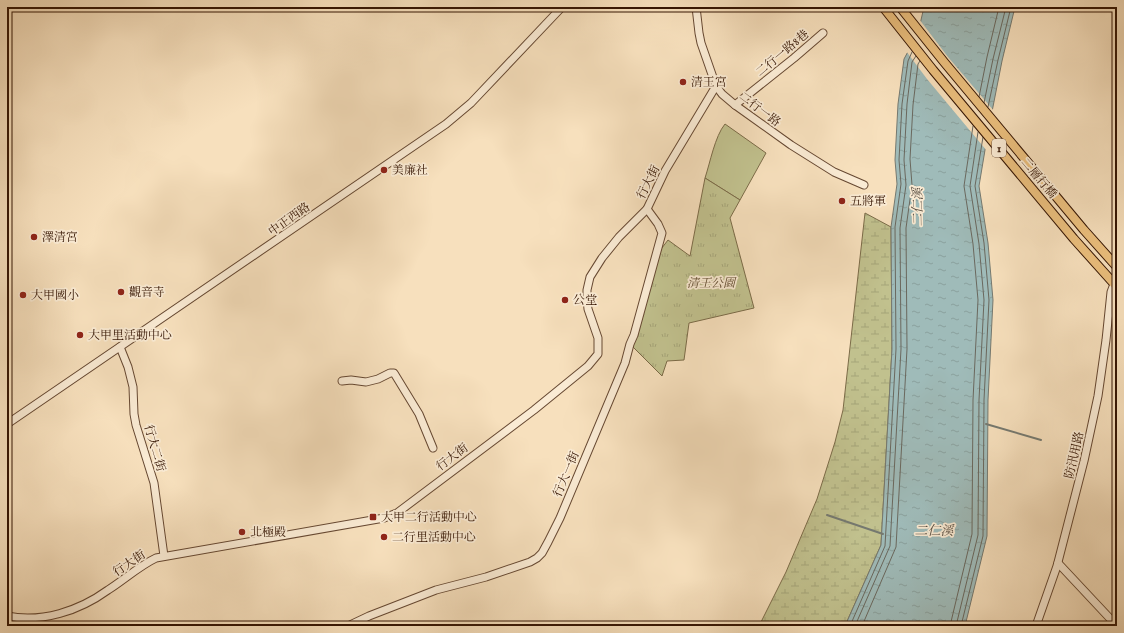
<svg xmlns="http://www.w3.org/2000/svg" width="1124" height="633" font-family="'IM FELL English','Noto Serif TC',serif">
	<style>
		.grass { fill: #c1c18e; stroke: #7b6b48 }
		.wetland { fill: url(#wetland-marsh); stroke: #7b6b48 }
		.park { fill: url(#park-tufts); stroke: #7b6b48 }
		.water { fill: url(#water-ripples); stroke: #757970 }
		.pier { fill: #f7e0bd }
		.lines { fill: none; stroke-linecap: round; stroke-linejoin: round }
		.shore { stroke: #6a685e; stroke-width: 1 }
		.stream { stroke: #757970; stroke-width: 2 }
		.minor-casing { stroke: #664832; stroke-width: 9 }
		.major-casing { stroke: #351503; stroke-width: 10 }
		.minor { stroke: #faebd4; stroke-width: 7 }
		.major { stroke: #ecc07e; stroke-width: 8 }
		.poi-dot { fill: #8f2418; stroke: #faebd4; stroke-width: 1.5 }
		.labels { text-anchor: middle; stroke-width: 3.5; stroke-linejoin: round; paint-order: stroke }
		.shield { fill: #faebd4; stroke: #705542; stroke-width: 1 }
		.shield-label { font-size: 11px; font-weight: bold; fill: #351503 }
		.street-label { font-size: 12px; fill: #351503; stroke: #faebd4 }
		.poi-label { font-size: 12px; fill: #351503; stroke: #faebd4; text-anchor: start }
		.park-label { font-size: 12px; font-style: italic; fill: #5f492d; stroke: #faebd4 }
		.water-label { font-size: 13px; font-style: italic; fill: #5a4f43; stroke: #faebd4 }
	</style>
	<defs>
		<pattern id="wetland-marsh" width="20" height="14" patternUnits="userSpaceOnUse"><rect width="20" height="14" fill="#c1c18e"/><path d="M1 5h8M5 5V1M11 12h8M15 12V8" fill="none" stroke="#a6a579"/></pattern>
		<pattern id="park-tufts" width="24" height="20" patternUnits="userSpaceOnUse"><rect width="24" height="20" fill="#c1c18e"/><path d="M3 7l-1-3M5 7V3M7 7l1-3M15 17l-1-3M17 17v-4M19 17l1-3" fill="none" stroke="#a6a579"/></pattern>
		<pattern id="water-ripples" width="26" height="14" patternUnits="userSpaceOnUse"><rect width="26" height="14" fill="#9fbbb9"/><path d="M2 4q2-2 4 0t4 0M15 11q2-2 4 0t4 0" fill="none" stroke="#8aa09d"/></pattern>
	</defs>
	<rect width="100%" height="100%" fill="#f7e0bd"/>
	<filter id="stains"><feTurbulence type="fractalNoise" baseFrequency=".005" numOctaves="4"/><feColorMatrix values="0 0 0 0 .2 0 0 0 0 .09 0 0 0 0 .02 0 0 0 .5 -.17"/></filter>
	<radialGradient id="worn" r=".72"><stop offset=".6" stop-color="#630" stop-opacity="0"/><stop offset="1" stop-color="#630" stop-opacity=".3"/></radialGradient>
	<path class="grass" d="M725 124 766 153 740 200 705 178C710 163 715 136 725 124Z"/>
	<polygon class="wetland" points="865,213 891,227 892,349 881,545 845,626 759,626 786,572 817,499 835,442 843,410"/>
	<polygon class="park" points="705,178 740,200 730,218 754,308 689,323 684,360 667,361 662,376 630,344 655,257 668,240 690,256"/>
	<polygon class="water" points="924,7 1015,7 1002,61 988,132 979,186 988,243 993,300 988,400 987,536 965,626 845,626 881,545 892,349 891,227 897,184 895,160 898,104 904,59 918,33"/>
	<polygon class="pier" points="919,19 948,57 994,111 987,151 927,79 906,51 916,32"/>
	<g class="lines">
		<g class="shore">
			<polyline points="979,97 987,57 999,7"/>
			<polyline points="984,103 993,59 1006,7"/>
			<polyline points="988,107 998,60 1011,7"/>
			<polyline points="850,626 885,546 896,349 895,227 901,184 899,160 902,104 908,61 912,52"/>
			<polyline points="855,626 890,546 901,349 900,228 906,185 904,160 907,104 912,62 916,56"/>
			<polyline points="862,626 896,547 907,349 906,228 912,185 910,159 913,105 918,64 920,61"/>
			<polyline points="950,626 972,534 973,400 978,300 973,244 964,186 973,126"/>
			<polyline points="956,626 978,535 979,400 984,300 979,244 970,186 978,132"/>
			<polyline points="961,626 983,536 984,400 989,300 984,243 975,186 983,137"/>
		</g>
		<g class="stream">
			<polyline points="986,424 1041,440"/>
			<polyline points="827,515 883,534"/>
		</g>
		<defs>
			<g id="minor">
				<polyline points="696,7 699,33 701,43 716,86 722,94 735,105 791,145 834,172 864,185"/>
				<polyline points="735,105 794,58 823,33"/>
				<polyline points="120,347 128,367 133,387 134,414 136,425 154,483 164,556"/>
				<polyline points="342,381 351,380 366,382 378,379 390,373 394,373 419,414 433,448"/>
				<polyline points="7,424 446,124 471,103 562,7"/>
				<polyline points="1058,563 1117,626"/>
				<path d="M7 616C42 623 79 611 108 590 124 580 139 566 156 558L384 518 397 513 534 410 588 366 598 354V338L588 309 587 300V290L590 277 602 258 619 237 647 209 665 171 716 86"/>
				<polyline points="350,625 369,616 436,590 486,577 530,562 537,558 542,553 548,542 560,518 625,363 630,344 634,335 662,233 658,224 647,209"/>
				<polyline points="1036,626 1057,566 1084,461 1098,396 1106,340 1111,292 1114,284"/>
			</g>
			<g id="major">
				<polyline points="883,7 933,70 1074,239 1117,287"/>
				<polyline points="900,7 944,62 1084,230 1117,267"/>
			</g>
		</defs>
		<use href="#minor" class="minor-casing"/>
		<use href="#major" class="major-casing"/>
		<use href="#minor" class="minor"/>
		<use href="#major" class="major"/>
	</g>
	<g class="poi-dot">
		<circle cx="683" cy="82" r="4"/>
		<circle cx="384" cy="170" r="4"/>
		<circle cx="842" cy="201" r="4"/>
		<circle cx="34" cy="237" r="4"/>
		<circle cx="121" cy="292" r="4"/>
		<circle cx="23" cy="295" r="4"/>
		<circle cx="565" cy="300" r="4"/>
		<circle cx="80" cy="335" r="4"/>
		<rect x="369" y="513" width="8" height="8" rx="2"/>
		<circle cx="242" cy="532" r="4"/>
		<circle cx="384" cy="537" r="4"/>
	</g>
	<g class="labels">
		<rect class="shield" x="992" y="139" width="14" height="18" rx="3"/>
		<g class="shield-label">
			<text x="999" y="152">1</text>
		</g>
		<g class="street-label">
			<text transform="translate(782 53) rotate(-40)" y="4">二行一路8巷</text>
			<text transform="translate(760 109) rotate(37)" y="4">二行一路</text>
			<text transform="translate(1039 178) rotate(50)" y="4">二層行橋</text>
			<text transform="translate(648 182) rotate(-63)" y="4">行大街</text>
			<text transform="translate(289 219) rotate(-35)" y="4">中正西路</text>
			<text transform="translate(155 448) rotate(74)" y="4">行大二街</text>
			<text transform="translate(1074 455) rotate(-77)" y="4">防汛用路</text>
			<text transform="translate(452 457) rotate(-37)" y="4">行大街</text>
			<text transform="translate(566 474) rotate(-67)" y="4">行大一街</text>
			<text transform="translate(129 563) rotate(-34)" y="4">行大街</text>
		</g>
		<g class="poi-label">
			<text x="691" y="86">清王宮</text>
			<text x="392" y="174">美廉社</text>
			<text x="850" y="205">五將軍</text>
			<text x="42" y="241">澤清宮</text>
			<text x="129" y="296">觀音寺</text>
			<text x="31" y="299">大甲國小</text>
			<text x="573" y="304">公堂</text>
			<text x="88" y="339">大甲里活動中心</text>
			<text x="381" y="521">大甲二行活動中心</text>
			<text x="250" y="536">北極殿</text>
			<text x="392" y="541">二行里活動中心</text>
		</g>
		<g class="park-label">
			<text x="711" y="287">清王公園</text>
		</g>
		<g class="water-label">
			<text transform="translate(917 207) rotate(-91)" y="5">二仁溪</text>
			<text x="934" y="535">二仁溪</text>
		</g>
	</g>
	<rect width="1124" height="633" fill="none" stroke="#f7e0bd" stroke-width="24"/>
	<rect x="8" y="8" width="1108" height="617" fill="none" stroke="#351503" stroke-width="2"/>
	<rect x="12" y="12" width="1100" height="609" fill="none" stroke="#351503"/>
	<rect width="100%" height="100%" filter="url(#stains)"/>
	<rect width="100%" height="100%" fill="url(#worn)"/>
</svg>
